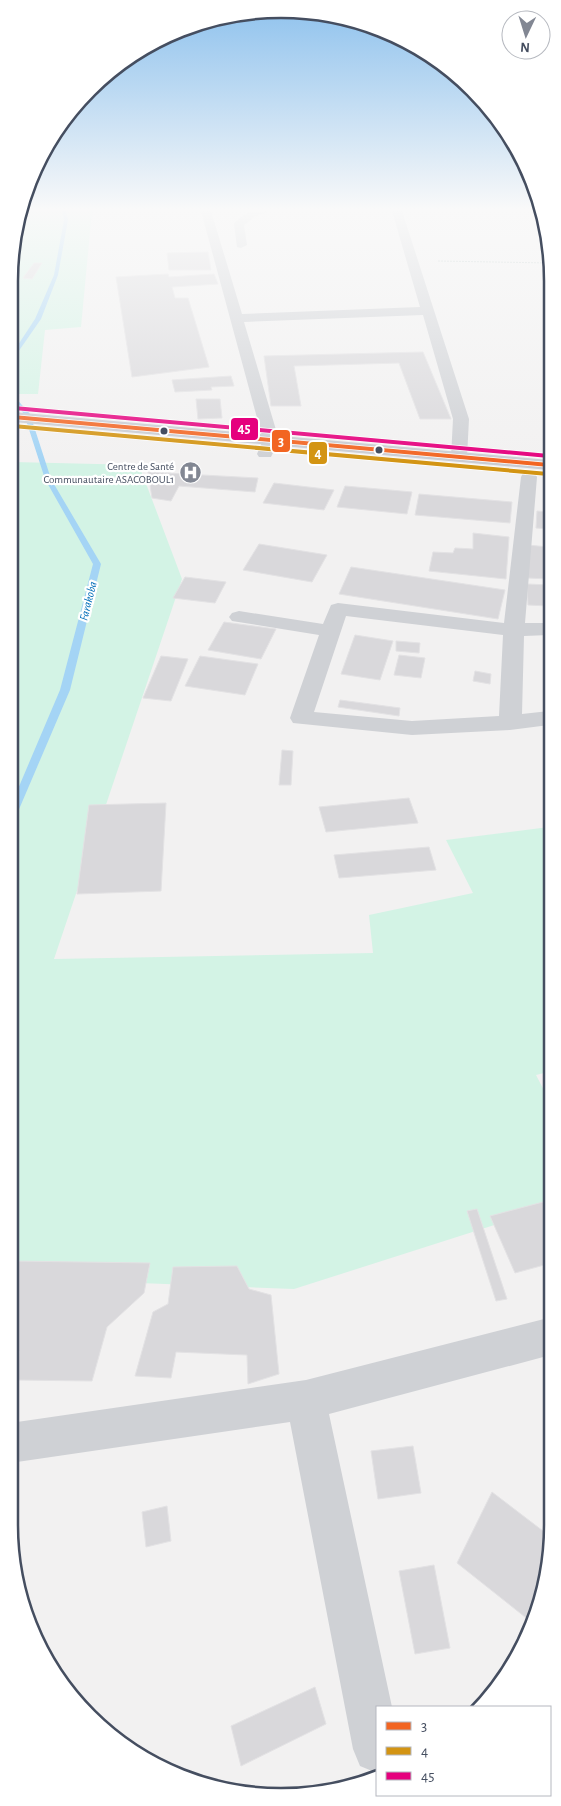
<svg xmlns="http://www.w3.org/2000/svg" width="561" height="1806" font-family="'Alegreya Sans',sans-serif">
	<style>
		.green { fill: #d3f3e5 }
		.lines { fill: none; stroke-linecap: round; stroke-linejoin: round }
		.stream { fill: #a4d4f5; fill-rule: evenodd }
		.building { fill: #d9d8db; stroke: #e3e2e4 }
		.path { stroke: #b9c7c6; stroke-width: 1; stroke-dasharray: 2 1; stroke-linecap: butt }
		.minor { fill: #cfd1d5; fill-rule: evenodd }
		.primary { fill: #caccd2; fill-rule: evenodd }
		.bus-1-casing { stroke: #fff; stroke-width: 5.5 }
		.bus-2-casing { stroke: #fff; stroke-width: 5.5 }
		.bus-3-casing { stroke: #fff; stroke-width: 5.5 }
		.bus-1 { stroke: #f26522; stroke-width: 4 }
		.bus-2 { stroke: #d39413; stroke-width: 4 }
		.bus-3 { stroke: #e5007d; stroke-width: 4 }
		.bus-dot { fill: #454e60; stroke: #fff; stroke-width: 2 }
		.labels { text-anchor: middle; stroke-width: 4.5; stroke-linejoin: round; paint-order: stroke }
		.far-poi-label { font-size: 11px; fill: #454e60; stroke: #fff; text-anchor: end }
		.far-water-label { font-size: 12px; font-style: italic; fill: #006eb9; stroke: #fff }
		.rim { fill: none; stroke: #454e60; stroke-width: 2.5 }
		.line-badge { stroke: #fff; stroke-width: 2 }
		.badge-label { font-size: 14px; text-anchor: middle; font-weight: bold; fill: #fff }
	</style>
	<rect width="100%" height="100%" fill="#f2f1f1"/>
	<g class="green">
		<polygon points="21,211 92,211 81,327 45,330 38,394 13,394 14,317 16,315"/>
		<polygon points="13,462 139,465 182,579 54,959 373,953 369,915 473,893 446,840 549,827 548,1072 536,1075 548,1098 548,1208 294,1289 10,1278"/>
	</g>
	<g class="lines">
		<g class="stream">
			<polygon points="62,211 66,211 68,220 58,275 41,319 16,355 14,356 14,351 35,319 54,275 64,220"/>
			<polygon points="13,395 30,414 51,479 101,564 70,690 17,814 12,818 12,803 60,690 93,564 45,479 24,414 13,401"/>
		</g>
	</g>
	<g class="building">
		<polygon points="208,252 211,270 169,270 167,253"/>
		<polygon points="34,263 42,263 32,279 23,278"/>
		<polygon points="168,274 169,277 214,274 218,284 172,287 175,298 188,298 209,367 132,377 116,277"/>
		<polygon points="423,352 451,419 420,419 399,363 294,366 301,406 271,406 264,356"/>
		<polygon points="231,376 234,386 211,387 212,390 175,392 172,380"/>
		<polygon points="196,399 220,399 222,418 198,419"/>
		<polygon points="148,472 258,478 255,492 179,486 171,501 152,498"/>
		<polygon points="274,483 334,490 324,510 263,503"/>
		<polygon points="345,486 412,492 407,514 337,507"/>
		<polygon points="419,494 512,502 510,523 415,515"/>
		<polygon points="537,511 549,512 549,529 536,528"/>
		<polygon points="473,533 509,537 506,579 429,571 433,552 453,553 455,548 473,549"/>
		<polygon points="259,544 327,555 312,582 243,570"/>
		<polygon points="527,545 549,547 549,579 528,578"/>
		<polygon points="351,567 505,590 498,619 339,594"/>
		<polygon points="185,577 226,582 215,603 173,598"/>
		<polygon points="527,584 549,585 549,606 528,605"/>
		<polygon points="224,622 276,629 261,659 208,650"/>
		<polygon points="355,635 393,641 380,680 341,674"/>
		<polygon points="396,641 420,643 419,653 396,651"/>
		<polygon points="399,655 425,658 421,678 394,675"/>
		<polygon points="161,656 188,659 171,701 143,698"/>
		<polygon points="200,656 258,664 245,695 185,686"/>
		<polygon points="475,671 491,674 490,684 473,681"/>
		<polygon points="340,700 400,708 399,716 338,707"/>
		<polygon points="282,750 293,751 291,785 279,785"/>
		<polygon points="409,798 418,823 326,832 319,807"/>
		<polygon points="166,803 161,891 77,894 89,805"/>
		<polygon points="429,847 436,870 339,878 334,855"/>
		<polygon points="543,1202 548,1212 548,1264 515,1273 490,1216"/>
		<polygon points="477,1209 507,1299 496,1301 467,1211"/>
		<polygon points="10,1261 150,1263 144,1293 107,1327 92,1381 18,1380 19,1351 9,1349"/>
		<polygon points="237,1266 249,1289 271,1295 279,1374 248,1384 247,1355 176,1352 171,1378 135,1376 153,1312 168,1304 173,1267"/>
		<polygon points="413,1446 421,1493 378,1499 371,1451"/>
		<polygon points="492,1492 547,1534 547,1579 530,1621 457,1563"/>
		<polygon points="167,1506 171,1541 146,1547 142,1512"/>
		<polygon points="434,1565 450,1648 415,1654 399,1571"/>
		<polygon points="315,1687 326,1724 241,1766 231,1726"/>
	</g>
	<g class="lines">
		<polyline class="path" points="438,261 550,263"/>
		<g class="minor">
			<polygon points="201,211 211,211 242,314 420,307 392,211 402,211 469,419 467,457 465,460 453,460 451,457 453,419 423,315 244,322 279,440 271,457 259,457 257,454 263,440"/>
			<polygon points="270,211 256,216 244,225 247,245 241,248 237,247 234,224 235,222 248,212"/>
			<path d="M529 472 535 473 537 477 525 623H549V635L524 636 522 714 549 711V725L510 730 412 735 293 723 290 718 319 635 232 621 229 617 232 613 239 611 323 624 331 605 338 603 504 623 521 477 523 473ZM346 616 503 635 499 716 412 721 314 712Z"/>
			<polygon points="548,1318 547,1356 329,1414 392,1707 377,1707 377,1773 360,1766 353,1749 290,1422 17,1462 9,1459 9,1425 17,1422 306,1380"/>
		</g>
		<polygon class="primary" points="13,412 549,460 549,470 13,422"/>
		<defs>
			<polyline id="bus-1" points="13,417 549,465"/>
			<polyline id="bus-2" points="13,426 548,474"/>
			<polyline id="bus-3" points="14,408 549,456"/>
		</defs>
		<use href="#bus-1" class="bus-1-casing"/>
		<use href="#bus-2" class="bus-2-casing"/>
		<use href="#bus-3" class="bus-3-casing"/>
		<use href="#bus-1" class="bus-1"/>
		<use href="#bus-2" class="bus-2"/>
		<use href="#bus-3" class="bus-3"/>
	</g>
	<linearGradient id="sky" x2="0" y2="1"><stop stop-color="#8dc1ed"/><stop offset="0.45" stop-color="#f9f9f9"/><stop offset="1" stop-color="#f9f9f9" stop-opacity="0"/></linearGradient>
	<rect width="561" height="464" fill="url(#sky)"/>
	<defs>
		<symbol id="hospital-disc" viewBox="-11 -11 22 22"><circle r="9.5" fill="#828793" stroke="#fff"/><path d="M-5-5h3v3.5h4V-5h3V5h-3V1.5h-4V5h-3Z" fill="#fff"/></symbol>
	</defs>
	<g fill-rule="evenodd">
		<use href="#hospital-disc" x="178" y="460" width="25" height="25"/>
	</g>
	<g class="bus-dot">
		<circle cx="164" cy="431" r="4.5"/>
		<circle cx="379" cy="450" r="4.5"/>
	</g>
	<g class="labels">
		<g class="far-poi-label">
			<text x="174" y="470">Centre de Santé<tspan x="174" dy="13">Communautaire ASACOBOUL1</tspan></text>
		</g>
		<g class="far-water-label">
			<text transform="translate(88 601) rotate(-76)" y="4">Farakoba</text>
		</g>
	</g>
	<path d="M0 0H561V1806H0ZM281 18H281A263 263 0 0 1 544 281V1525A263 263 0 0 1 281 1788H281A263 263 0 0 1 18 1525V281A263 263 0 0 1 281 18Z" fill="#fff" fill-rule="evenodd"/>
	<path class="rim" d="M281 18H281A263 263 0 0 1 544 281V1525A263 263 0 0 1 281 1788H281A263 263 0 0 1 18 1525V281A263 263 0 0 1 281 18Z"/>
	<g class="line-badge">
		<rect x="230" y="417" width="29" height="24" rx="5" fill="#e5007d"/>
		<rect x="271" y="429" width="20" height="24" rx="5" fill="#f26522"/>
		<rect x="308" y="441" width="20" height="24" rx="5" fill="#d39413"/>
	</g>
	<g class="badge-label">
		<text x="244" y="433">45</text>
		<text x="281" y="446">3</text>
		<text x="318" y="458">4</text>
	</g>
	<rect x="376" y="1706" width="175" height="90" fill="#ffffff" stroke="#b5b8bf"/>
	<rect x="386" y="1722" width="25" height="8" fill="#f26522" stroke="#b5b8bf"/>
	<text x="421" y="1731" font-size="15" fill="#454e60">3</text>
	<rect x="386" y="1747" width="25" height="8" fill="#d39413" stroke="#b5b8bf"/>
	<text x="421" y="1756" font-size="15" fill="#454e60">4</text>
	<rect x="386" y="1772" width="25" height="8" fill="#e5007d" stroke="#b5b8bf"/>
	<text x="421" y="1781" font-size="15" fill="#454e60">45</text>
	<g transform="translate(526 35) rotate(184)"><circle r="24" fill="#ffffff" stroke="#b5b8bf"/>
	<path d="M0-4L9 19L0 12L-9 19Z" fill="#828793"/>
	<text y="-8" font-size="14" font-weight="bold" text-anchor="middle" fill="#454e60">N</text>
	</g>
</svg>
